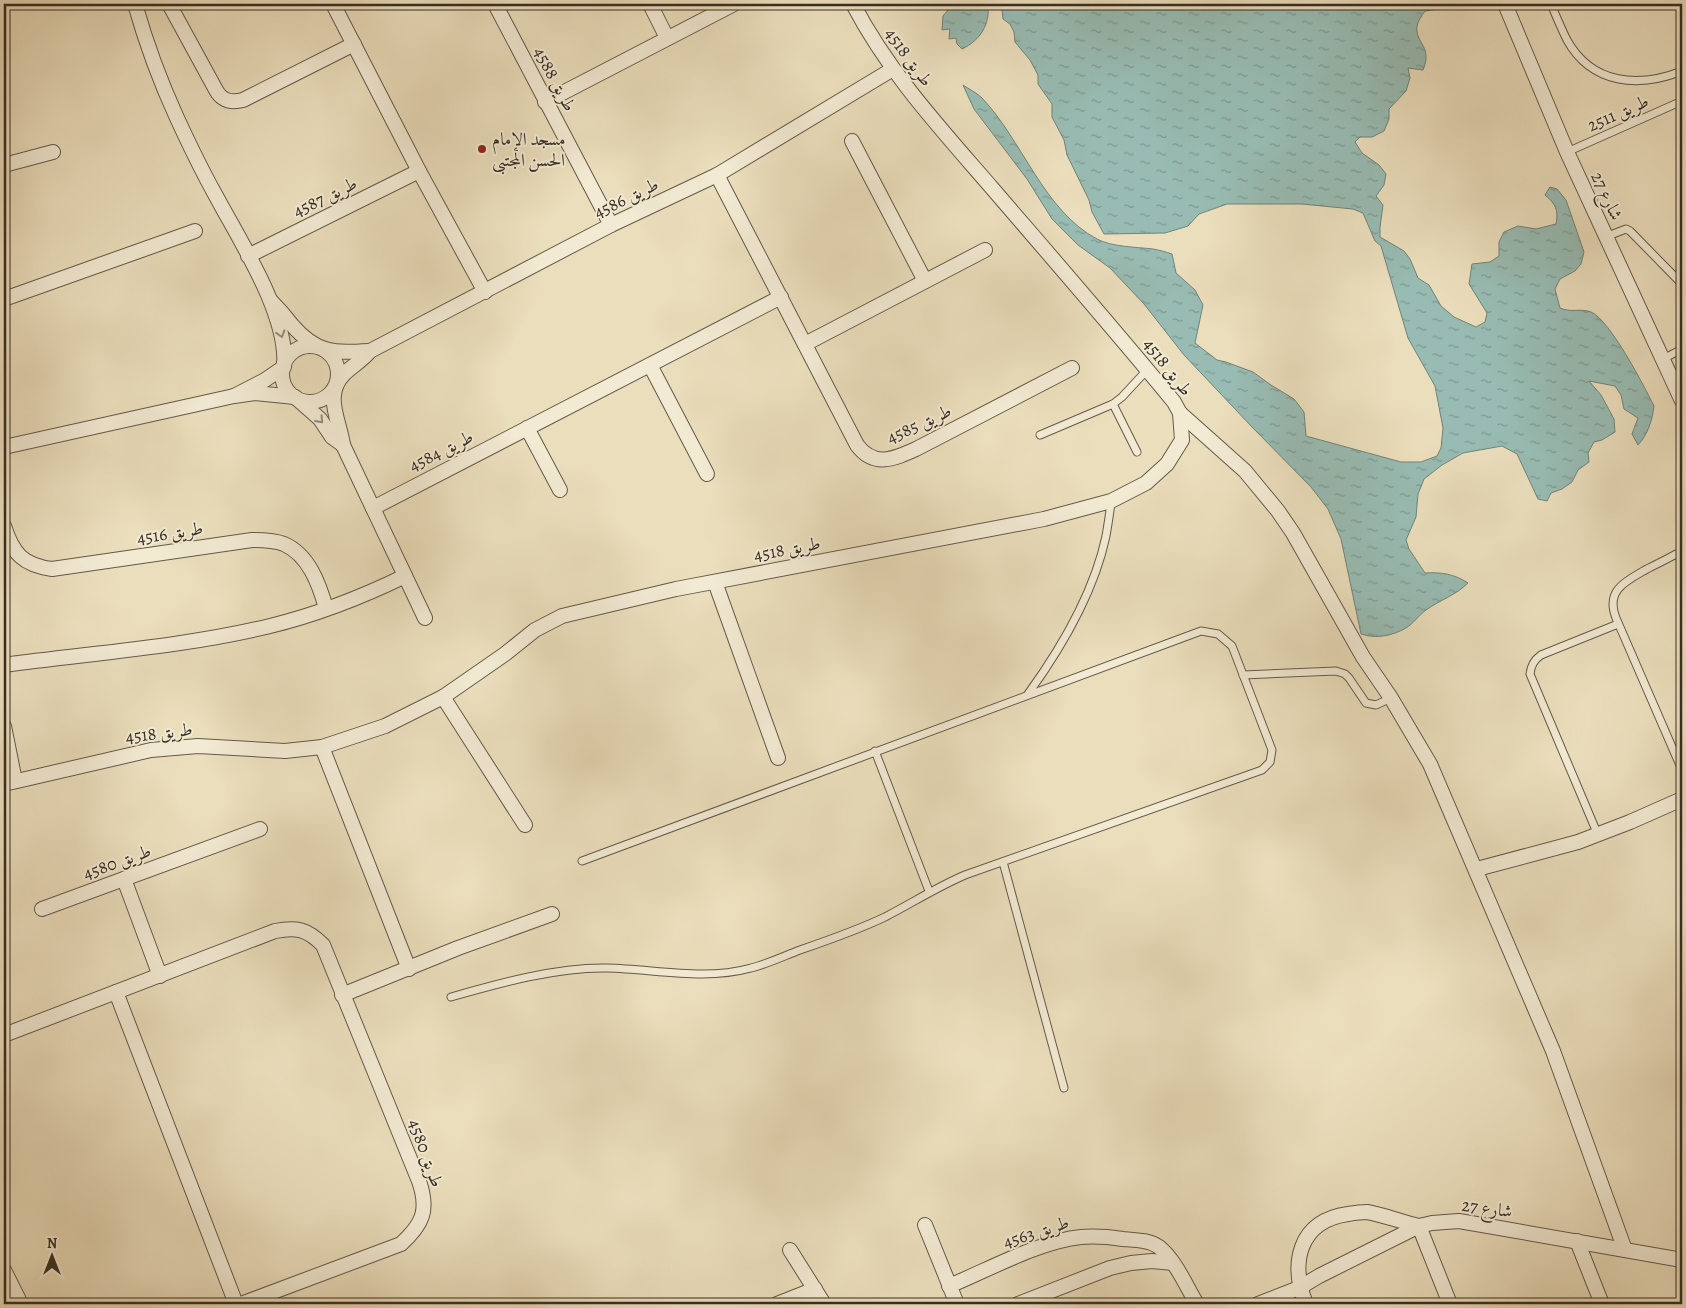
<svg xmlns="http://www.w3.org/2000/svg" width="1686" height="1308" font-family="Alegreya,Amiri,serif">
	<style>
		.water { fill: url(#water-ripples); stroke: #718379 }
		.lines { fill: none; stroke-linecap: round; stroke-linejoin: round }
		.service-casing { stroke: #645a49; stroke-width: 9 }
		.minor-casing { stroke: #645a49; stroke-width: 16 }
		.service { stroke: #f2ead3; stroke-width: 7 }
		.minor { stroke: #f2ead3; stroke-width: 14 }
		.oneway { stroke: #948c7b }
		.poi-dot { fill: #8f2418; stroke: #f2ead3; stroke-width: 2 }
		.labels { text-anchor: middle; stroke-width: 4; stroke-linejoin: round; paint-order: stroke }
		.street-label { font-size: 18px; fill: #372e23; stroke: #f2ead3 }
		.poi-label { font-size: 18px; fill: #372e23; stroke: #f2ead3; text-anchor: start }
	</style>
	<defs>
		<pattern id="water-ripples" width="26" height="14" patternUnits="userSpaceOnUse" patternTransform="scale(1.25)"><rect width="26" height="14" fill="#98bcb3"/><path d="M2 4q2-2 4 0t4 0M15 11q2-2 4 0t4 0" fill="none" stroke="#7d9991"/></pattern>
	</defs>
	<rect width="100%" height="100%" fill="#ebdebc"/>
	<filter id="stains"><feTurbulence type="fractalNoise" baseFrequency=".004" numOctaves="4"/><feColorMatrix values="0 0 0 0 .2 0 0 0 0 .09 0 0 0 0 .02 0 0 0 .5 -.17"/></filter>
	<radialGradient id="worn" r=".72"><stop offset=".6" stop-color="#630" stop-opacity="0"/><stop offset="1" stop-color="#630" stop-opacity=".3"/></radialGradient>
	<g class="water">
		<path d="M965 4H988C990 24 981 40 962 49L957 44 956 38 949 39 950 29 942 30 943 16 948 10Z"/>
		<path d="M998 4H1442L1444 8 1425 11C1422 15 1418 21 1417 26 1415 44 1433 46 1423 70L1408 68 1410 78 1406 91 1389 109V119L1384 131 1372 137H1360L1355 142 1362 153 1379 165 1386 174 1384 185 1376 196 1383 205 1380 227V237L1404 251 1410 259 1418 278 1429 285 1441 306 1454 317 1476 327 1485 322 1487 313 1469 284 1472 264 1490 262 1499 256V242L1504 232 1518 226 1536 229 1556 224C1559 210 1555 203 1545 195L1550 187 1557 189 1566 200 1584 252 1581 264 1575 271 1560 279 1555 289 1560 308C1571 313 1580 308 1591 312 1610 320 1644 386 1654 406 1652 421 1648 434 1638 445L1632 434 1638 418 1624 409 1621 395 1615 386 1589 381 1601 395 1614 419 1615 432 1602 440 1594 442 1588 453 1589 462 1578 470 1572 482 1562 489 1551 493 1547 501 1538 499 1517 454 1502 446 1463 453 1442 465 1424 479 1418 494 1416 517 1406 540 1409 549 1425 573C1442 572 1454 574 1468 583 1456 595 1440 600 1426 610 1419 615 1413 624 1406 628 1392 636 1376 639 1361 634L1341 539 1328 509 1311 487 1252 427 1184 355 1144 304 1110 268 1078 245 1052 219 1027 179 974 109 963 85C969 89 977 93 982 98 1022 140 1044 211 1097 239 1112 247 1136 247 1153 249 1159 250 1166 252 1172 254L1176 273 1195 290 1203 305 1195 343 1217 360 1226 362 1253 372 1271 385 1294 399 1304 412 1306 436 1401 462H1421L1437 456 1441 448 1443 428 1435 386 1408 338 1381 246 1375 241 1363 213 1353 209 1302 204H1227L1199 214 1188 226 1165 233 1104 234 1092 212 1089 200 1067 155 1064 140 1052 117V104L1038 84V75L1030 60 1015 42 1014 32 1010 24 1003 19 1002 10Z"/>
	</g>
	<g class="lines">
		<defs>
			<g id="service">
				<path d="M1551 4C1556 16 1561 28 1567 40 1592 85 1639 88 1682 71"/>
				<polyline points="1567,152 1682,101"/>
				<polyline points="1605,237 1626,229 1630,231 1682,284"/>
				<polyline points="1663,359 1682,349"/>
				<polyline points="1113,404 1137,452"/>
				<polyline points="1040,435 1113,404 1122,397 1147,370"/>
				<path d="M1682 551C1671 557 1659 563 1647 569 1626 581 1605 590 1616 618L1682 770"/>
				<polyline points="1243,675 1336,671 1345,674 1349,678 1366,703 1376,705 1391,698"/>
				<path d="M1028 694C1062 647 1094 593 1106 536 1108 524 1110 513 1111 501"/>
				<polyline points="875,751 929,891"/>
				<path d="M1598 835 1530 674C1531 665 1534 660 1541 655L1618 624"/>
				<polyline points="1003,862 1064,1088"/>
				<path d="M451 997C500 983 557 967 607 968 655 969 704 981 751 968 767 964 784 956 800 950 829 940 858 930 885 917 912 903 937 887 965 875L1262 770 1270 762 1272 750 1232 646 1218 634 1201 631 582 861"/>
			</g>
			<g id="minor">
				<path d="M135 4C146 43 160 81 177 118 189 144 202 171 216 196 240 241 289 316 284 367L265 380 234 396"/>
				<path d="M169 4 216 90C222 101 231 103 243 100L354 44"/>
				<polyline points="333,4 419,171 485,292"/>
				<polyline points="495,4 611,225"/>
				<polyline points="650,4 667,38"/>
				<polyline points="1505,4 1567,152 1682,401"/>
				<polyline points="545,102 734,4"/>
				<polyline points="852,141 925,281"/>
				<polyline points="4,165 53,152"/>
				<path d="M717 175 857 445C874 468 894 459 916 449L1072 368"/>
				<polyline points="248,256 419,171"/>
				<polyline points="4,299 195,231"/>
				<path d="M271 301C279 309 285 316 292 325 317 354 334 353 370 351"/>
				<polyline points="805,344 985,250"/>
				<circle cx="310" cy="374" r="28"/>
				<polyline points="650,365 707,474"/>
				<polyline points="1180,413 1245,471 1278,511 1293,533 1363,657 1391,698 1430,764 1553,1051 1625,1250"/>
				<polyline points="527,428 560,490"/>
				<polyline points="4,447 234,396 255,393 295,397 320,419 332,437 343,445"/>
				<polyline points="373,508 781,297"/>
				<path d="M4 526C13 554 23 565 52 569L252 540C262 540 274 540 284 544 309 555 319 584 326 608"/>
				<polyline points="715,582 778,758"/>
				<path d="M425 618 343 445C340 421 323 395 344 374 352 366 362 361 370 351L611 225 717 175 893 69"/>
				<path d="M4 665C92 653 183 647 270 626 315 615 364 596 405 576"/>
				<polyline points="443,697 525,825"/>
				<polyline points="4,726 15,781"/>
				<polyline points="322,747 409,969"/>
				<path d="M4 784 151 750 198 746 285 751 322 747 385 726 443 697 505 654 535 630 562 616 676 589 1044 519 1111 501 1146 483 1167 464 1182 440 1180 413 1174 402C1114 329 1053 259 992 188 941 129 889 73 853 4"/>
				<polyline points="1477,869 1578,842 1630,822 1682,799"/>
				<polyline points="124,879 160,976"/>
				<polyline points="42,909 260,829"/>
				<polyline points="116,992 236,1304"/>
				<polyline points="342,995 458,948 552,914"/>
				<path d="M4 1035 275 931C297 927 307 929 323 945L419 1181C429 1210 423 1224 401 1244L241 1304"/>
				<polyline points="925,1225 957,1304"/>
				<polyline points="1577,1241 1602,1304"/>
				<polyline points="790,1250 824,1304"/>
				<polyline points="4,1270 21,1304"/>
				<path d="M949 1286C988 1270 1040 1241 1081 1237 1095 1236 1109 1237 1123 1239 1135 1240 1149 1240 1159 1247 1176 1261 1186 1286 1197 1304"/>
				<polyline points="777,1304 815,1289"/>
				<polyline points="1018,1304 1110,1268 1131,1263 1152,1261 1173,1263"/>
				<polyline points="1258,1304 1299,1288 1319,1276 1419,1226 1432,1223 1459,1221 1682,1260"/>
				<path d="M1306 1304C1290 1264 1298 1221 1348 1214 1354 1213 1361 1212 1367 1212 1384 1215 1402 1222 1419 1226L1450 1304"/>
			</g>
		</defs>
		<use href="#service" class="service-casing"/>
		<use href="#minor" class="minor-casing"/>
		<use href="#service" class="service"/>
		<use href="#minor" class="minor"/>
	</g>
	<defs><path id="oneway-chevron" d="M-2-3.5L2.5 0L-2 3.5" fill="none" stroke-width="1.6" stroke-linecap="round" stroke-linejoin="round" transform="scale(1.25)"/></defs>
	<g class="oneway">
		<use href="#oneway-chevron" transform="translate(281 334) rotate(73)"/>
		<use href="#oneway-chevron" transform="translate(320 420) rotate(48)"/>
	</g>
	<circle class="poi-dot" cx="482" cy="149" r="5"/>
	<g class="labels">
		<g class="street-label">
			<text transform="translate(909 57) rotate(54)" y="6">طريق 4518</text>
			<text transform="translate(555 79) rotate(62)" y="6">طريق 4588</text>
			<text transform="translate(1618 113) rotate(-24)" y="6">طريق 2511</text>
			<text transform="translate(1607 196) rotate(65)" y="6">شارع 27</text>
			<text transform="translate(325 197) rotate(-26)" y="6">طريق 4587</text>
			<text transform="translate(626 198) rotate(-26)" y="6">طريق 4586</text>
			<text transform="translate(1168 367) rotate(52)" y="6">طريق 4518</text>
			<text transform="translate(919 424) rotate(-25)" y="6">طريق 4585</text>
			<text transform="translate(441 451) rotate(-27)" y="6">طريق 4584</text>
			<text transform="translate(170 533) rotate(-9)" y="6">طريق 4516</text>
			<text transform="translate(787 549) rotate(-11)" y="6">طريق 4518</text>
			<text transform="translate(159 733) rotate(-7)" y="6">طريق 4518</text>
			<text transform="translate(117 862) rotate(-20)" y="6">طريق 4580</text>
			<text transform="translate(426 1153) rotate(70)" y="6">طريق 4580</text>
			<text transform="translate(1487 1208) rotate(8)" y="6">شارع 27</text>
			<text transform="translate(1036 1232) rotate(-18)" y="6">طريق 4563</text>
		</g>
		<g class="poi-label">
			<text x="492" y="145">مسجد الإمام<tspan x="492" dy="21">الحسن المجتبى</tspan></text>
		</g>
	</g>
	<rect width="1686" height="1308" fill="none" stroke="#ebdebc" stroke-width="20"/>
	<rect x="5" y="5" width="1676" height="1298" fill="none" stroke="#372e23" stroke-width="2.5"/>
	<rect x="10" y="10" width="1666" height="1288" fill="none" stroke="#372e23"/>
	<g transform="translate(52 1256)" stroke="#f2ead3" stroke-width="4" paint-order="stroke">
	<path d="M0-4L9 19L0 12L-9 19Z" fill="#372e23"/>
	<text y="-8" font-size="14" font-weight="bold" text-anchor="middle" fill="#372e23">N</text>
	</g>
	<rect width="100%" height="100%" filter="url(#stains)"/>
	<rect width="100%" height="100%" fill="url(#worn)"/>
</svg>
